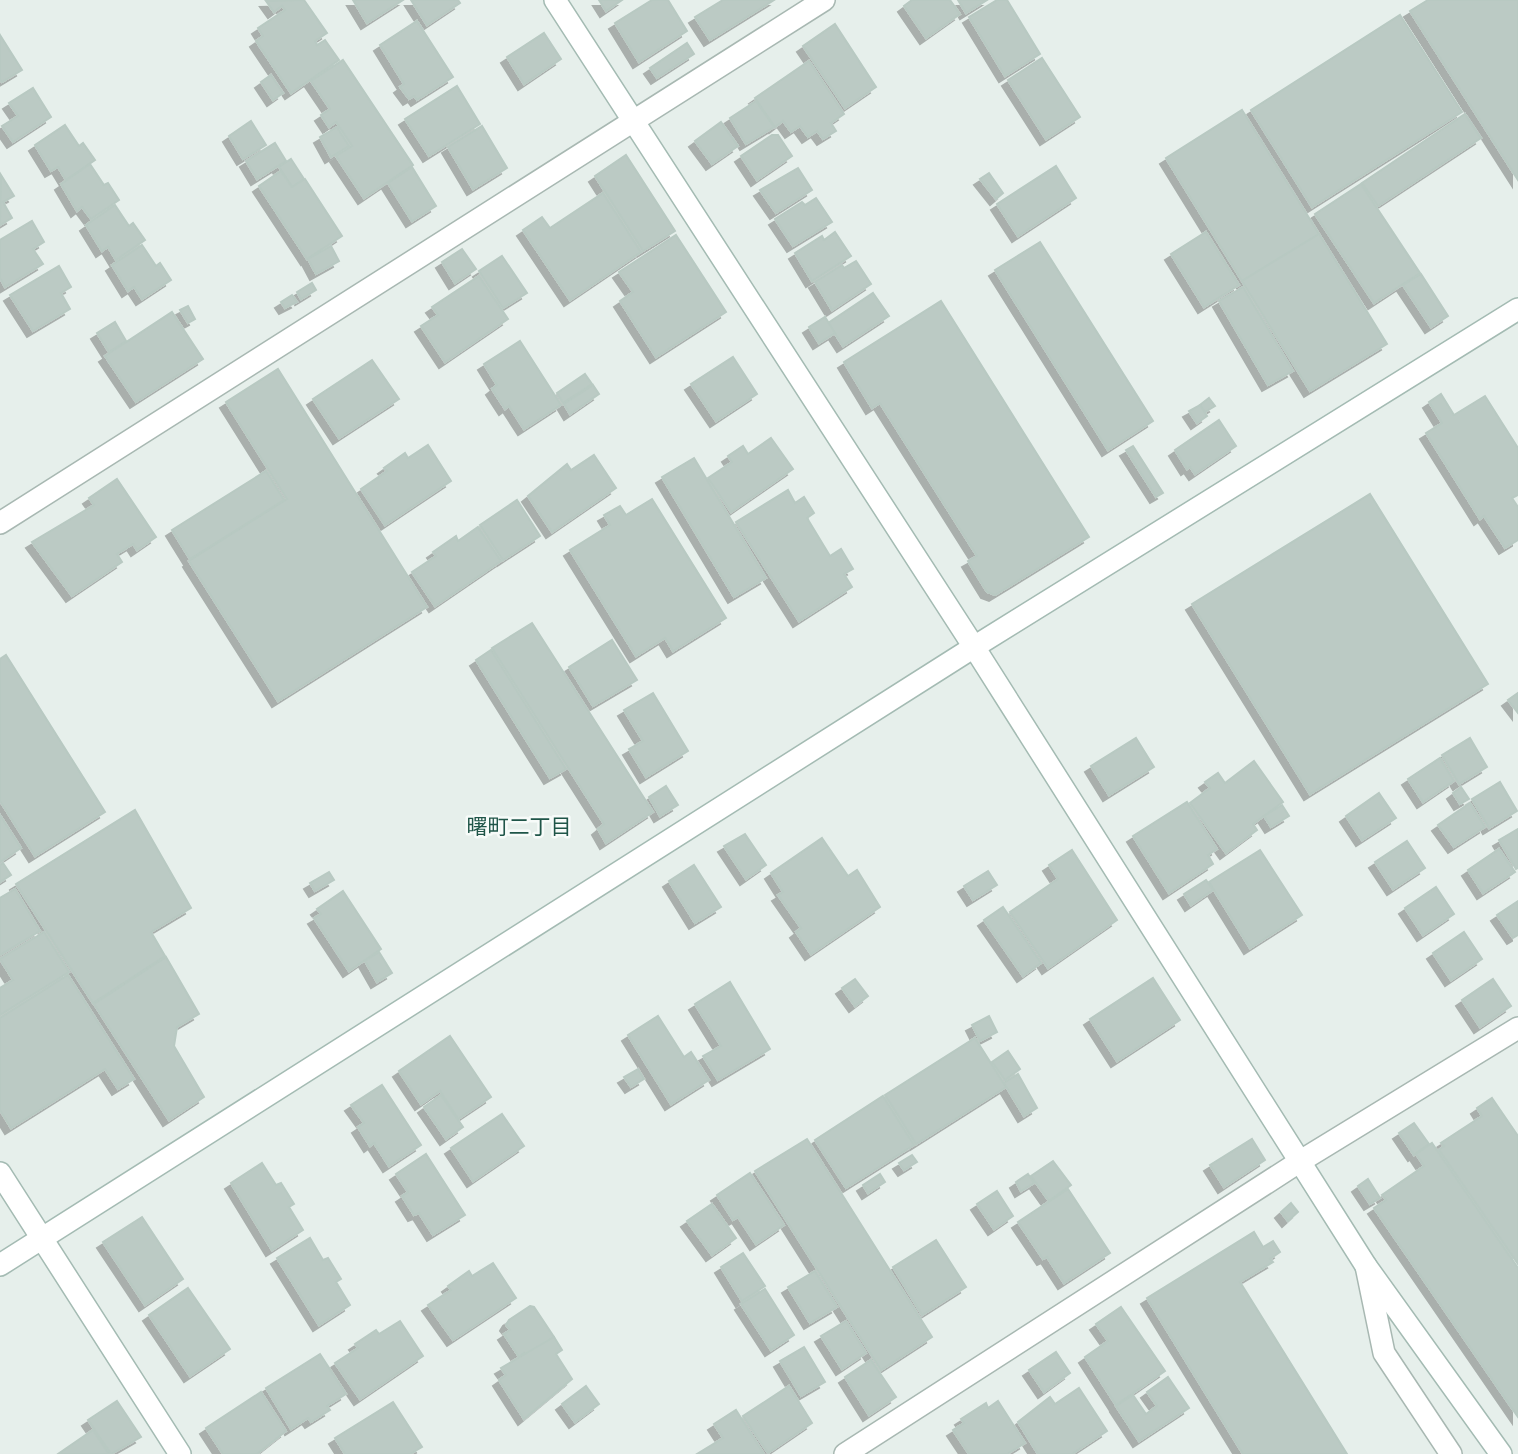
<svg xmlns="http://www.w3.org/2000/svg" width="1518" height="1454" font-family="'IBM Plex Sans','Noto Sans JP',sans-serif">
	<style>
		.building { fill: #bbcac4; stroke: #b8c9c2; stroke-width: 2; filter: url(#shadow) }
		.lines { fill: none; stroke-linecap: round; stroke-linejoin: round }
		.street-casing { stroke: #a8b8b2; stroke-width: 24 }
		.secondary-casing { stroke: #a4bbb3; stroke-width: 24 }
		.street { stroke: #fff; stroke-width: 21 }
		.secondary { stroke: #fff; stroke-width: 21 }
		.labels { text-anchor: middle; stroke-width: 5; stroke-linejoin: round; paint-order: stroke }
		.neighbourhood-label { font-size: 21px; fill: #1f5548; stroke: #f7fbf9 }
	</style>
	<defs>
		<filter id="shadow"><feDropShadow dx="-6" dy="6" stdDeviation="0" flood-color="#0004"/></filter>
	</defs>
	<rect width="100%" height="100%" fill="#e6efeb"/>
	<g class="building">
		<polygon points="304,0 327,33 315,41 317,45 325,40 339,60 291,93 256,41 263,36 258,28 285,10 282,6 274,12 266,1"/>
		<polygon points="353,0 403,0 367,23"/>
		<polygon points="411,0 458,0 460,3 427,25"/>
		<polygon points="599,0 622,0 606,11"/>
		<polygon points="652,0 668,0 687,31 639,62 615,23"/>
		<polygon points="723,0 774,0 710,40 695,17"/>
		<polygon points="912,0 950,0 960,14 926,38 904,6"/>
		<polygon points="958,0 987,0 966,13"/>
		<polygon points="997,0 1007,0 1040,54 1005,76 969,17"/>
		<polygon points="1428,0 1518,0 1518,180 1410,11"/>
		<polygon points="1400,15 1462,112 1312,207 1251,110"/>
		<polygon points="417,21 453,77 417,100 414,96 409,99 400,87 404,84 380,45"/>
		<polygon points="835,24 876,87 845,108 803,46"/>
		<polygon points="544,33 561,59 524,84 507,57"/>
		<polygon points="0,35 22,70 2,82 0,80"/>
		<polygon points="687,43 694,54 657,78 650,68"/>
		<polygon points="1042,58 1080,117 1046,139 1008,80"/>
		<polygon points="343,60 413,165 364,198 336,156 352,146 336,122 329,127 321,115 330,109 311,81"/>
		<polygon points="809,61 844,114 831,123 836,131 823,139 817,131 808,137 800,126 791,132 783,121 775,127 755,98"/>
		<polygon points="271,75 283,93 273,100 261,82"/>
		<polygon points="457,86 480,124 429,156 405,119"/>
		<polygon points="33,88 51,117 13,142 2,126 18,116 9,103"/>
		<polygon points="756,101 774,127 746,144 730,118"/>
		<polygon points="1242,110 1319,234 1242,281 1166,158"/>
		<polygon points="1465,114 1481,138 1378,206 1362,183"/>
		<polygon points="251,121 266,145 243,159 229,136"/>
		<polygon points="721,122 738,146 712,164 695,141"/>
		<polygon points="65,125 79,146 83,143 95,160 66,180 58,167 51,171 35,145"/>
		<polygon points="482,126 507,168 473,189 448,147"/>
		<polygon points="337,127 349,146 331,157 320,137"/>
		<polygon points="772,135 778,135 792,156 757,180 741,156"/>
		<polygon points="275,143 286,161 257,179 246,161"/>
		<polygon points="626,155 675,231 643,251 595,176"/>
		<polygon points="291,159 304,179 292,187 279,167"/>
		<polygon points="90,164 104,185 108,183 119,200 91,219 82,207 77,211 61,184"/>
		<polygon points="1056,166 1076,198 1018,236 997,204"/>
		<polygon points="412,167 436,206 412,221 388,183"/>
		<polygon points="798,168 812,190 776,213 760,190"/>
		<polygon points="281,171 292,187 305,179 342,236 307,259 259,186"/>
		<polygon points="989,173 1003,193 996,199 980,179"/>
		<polygon points="1,175 14,196 3,202 12,218 0,225"/>
		<polygon points="1361,184 1420,273 1374,303 1315,214"/>
		<polygon points="603,193 641,252 570,300 523,230 542,217 550,228"/>
		<polygon points="816,198 832,222 793,246 775,219 802,202 805,205"/>
		<polygon points="115,205 129,226 133,223 145,240 116,260 108,247 102,251 86,225"/>
		<polygon points="32,221 44,242 33,249 43,264 5,287 0,278 0,240"/>
		<polygon points="835,232 851,256 812,281 795,253 822,236 824,240"/>
		<polygon points="1206,232 1239,285 1204,307 1171,254"/>
		<polygon points="1319,234 1387,344 1310,391 1242,281"/>
		<polygon points="676,235 726,312 656,357 620,301 633,292 619,272"/>
		<polygon points="1040,242 1153,421 1108,450 995,270"/>
		<polygon points="142,245 156,266 160,263 171,280 142,299 134,287 128,291 112,265"/>
		<polygon points="331,246 339,261 316,274 308,259"/>
		<polygon points="462,249 476,269 455,283 442,262"/>
		<polygon points="502,256 527,293 503,308 479,271"/>
		<polygon points="856,261 871,284 832,310 815,282 842,265 844,268"/>
		<polygon points="59,266 71,287 61,293 70,309 33,331 10,295"/>
		<polygon points="1421,274 1448,316 1431,327 1403,285"/>
		<polygon points="479,276 508,319 445,362 421,326 438,315 432,307"/>
		<polygon points="312,283 316,290 301,299 297,292"/>
		<polygon points="1243,287 1293,371 1268,385 1219,301"/>
		<polygon points="873,293 889,316 843,346 828,323"/>
		<polygon points="292,295 297,302 285,308 281,302"/>
		<polygon points="941,301 1089,537 995,595 987,592 968,561 977,556 880,403 872,408 844,362"/>
		<polygon points="188,306 195,319 188,323 180,310"/>
		<polygon points="172,312 203,359 136,402 105,356"/>
		<polygon points="825,317 835,333 819,343 809,327"/>
		<polygon points="115,322 126,341 109,352 97,333"/>
		<polygon points="520,341 561,405 524,429 509,406 505,409 492,389 497,385 484,364"/>
		<polygon points="733,357 757,394 716,421 691,384"/>
		<polygon points="372,360 399,399 339,438 313,399"/>
		<polygon points="278,369 427,607 278,701 189,561 287,499 226,402"/>
		<polygon points="585,374 592,384 563,403 557,393"/>
		<polygon points="593,385 599,394 570,414 564,404"/>
		<polygon points="1441,394 1454,415 1485,396 1518,448 1518,495 1512,498 1518,507 1518,540 1505,548 1484,516 1480,519 1426,433 1442,423 1429,402"/>
		<polygon points="1209,398 1215,406 1205,412 1200,405"/>
		<polygon points="1200,405 1207,416 1197,423 1189,411"/>
		<polygon points="1219,420 1236,446 1195,474 1190,467 1187,469 1175,450"/>
		<polygon points="771,438 793,469 731,512 708,478 732,462 728,456 743,446 748,454"/>
		<polygon points="428,445 451,481 385,525 361,489 387,471 384,468 405,453 408,458"/>
		<polygon points="1133,446 1163,493 1156,497 1126,450"/>
		<polygon points="594,455 616,488 552,532 528,496 567,464 571,470"/>
		<polygon points="694,458 766,578 734,597 662,477"/>
		<polygon points="266,471 284,500 190,559 172,530"/>
		<polygon points="117,479 156,537 137,550 133,544 117,554 122,562 72,596 32,542 94,505 89,498"/>
		<polygon points="788,490 795,503 804,497 814,513 807,518 830,556 841,549 853,569 844,574 852,587 799,621 736,522"/>
		<polygon points="1370,494 1488,684 1310,794 1192,604"/>
		<polygon points="652,499 726,618 673,651 665,638 636,656 570,550 610,525 604,515 620,506 626,515"/>
		<polygon points="517,500 540,536 503,560 480,525"/>
		<polygon points="478,527 501,561 435,606 412,572 436,556 433,552 456,536 458,541"/>
		<polygon points="532,623 653,812 606,843 598,829 604,824 492,648"/>
		<polygon points="612,640 637,680 593,706 569,667"/>
		<polygon points="491,650 566,769 550,778 476,660"/>
		<polygon points="6,655 105,812 35,856 0,801 0,659"/>
		<polygon points="653,693 688,751 646,777 629,749 643,741 624,710"/>
		<polygon points="1518,693 1518,713 1508,700"/>
		<polygon points="1136,738 1154,767 1109,795 1091,766"/>
		<polygon points="1470,738 1487,767 1459,784 1442,755"/>
		<polygon points="1440,758 1454,781 1423,802 1408,779"/>
		<polygon points="1254,761 1283,802 1253,824 1257,830 1226,853 1190,803 1210,788 1205,782 1218,773 1225,783"/>
		<polygon points="1500,782 1517,811 1489,828 1472,799"/>
		<polygon points="666,786 678,805 660,816 649,797"/>
		<polygon points="1461,787 1469,799 1460,804 1453,793"/>
		<polygon points="1379,793 1396,818 1362,840 1346,816"/>
		<polygon points="1187,802 1217,849 1208,855 1213,864 1169,893 1133,836"/>
		<polygon points="1470,803 1485,827 1454,847 1438,825"/>
		<polygon points="1282,805 1289,816 1271,827 1264,816"/>
		<polygon points="135,810 191,908 151,932 165,956 93,1003 16,884"/>
		<polygon points="0,815 21,848 0,862"/>
		<polygon points="1518,829 1518,868 1516,869 1499,840"/>
		<polygon points="745,834 766,865 746,879 724,846"/>
		<polygon points="822,838 848,876 857,870 880,907 811,954 796,932 801,928 778,895 783,892 771,873"/>
		<polygon points="1407,841 1425,868 1393,889 1375,862"/>
		<polygon points="1499,849 1515,872 1483,893 1468,870"/>
		<polygon points="1072,850 1117,920 1048,968 1010,912 1058,879 1049,865"/>
		<polygon points="1260,850 1302,915 1250,948 1209,882"/>
		<polygon points="3,863 11,875 0,882 0,865"/>
		<polygon points="694,865 721,907 695,923 669,881"/>
		<polygon points="988,871 997,885 973,900 964,886"/>
		<polygon points="329,872 334,880 315,891 310,883"/>
		<polygon points="1206,880 1213,890 1191,905 1184,894"/>
		<polygon points="1436,887 1454,914 1423,935 1405,908"/>
		<polygon points="15,889 40,931 0,955 0,898"/>
		<polygon points="343,891 381,949 349,971 314,918 321,914 317,909"/>
		<polygon points="1518,901 1518,935 1513,938 1497,915"/>
		<polygon points="1003,907 1041,963 1023,976 984,920"/>
		<polygon points="44,932 69,972 0,1015 0,988 13,980 0,959"/>
		<polygon points="1464,932 1482,959 1451,980 1433,953"/>
		<polygon points="379,952 392,973 377,982 365,961"/>
		<polygon points="166,957 199,1014 177,1027 174,1046 204,1097 169,1120 94,1004"/>
		<polygon points="68,975 134,1079 118,1089 105,1069 11,1128 0,1110 0,1018"/>
		<polygon points="1153,978 1180,1020 1117,1061 1090,1019"/>
		<polygon points="855,979 868,996 855,1006 842,988"/>
		<polygon points="1493,979 1511,1006 1480,1027 1462,1000"/>
		<polygon points="730,982 770,1049 718,1080 703,1056 721,1046 695,1004"/>
		<polygon points="658,1016 684,1057 691,1052 709,1080 671,1104 628,1035"/>
		<polygon points="989,1016 997,1032 980,1041 972,1025"/>
		<polygon points="450,1036 491,1097 458,1119 440,1091 421,1104 399,1071"/>
		<polygon points="975,1038 1006,1087 916,1144 885,1095"/>
		<polygon points="1008,1051 1020,1069 1005,1080 992,1062"/>
		<polygon points="638,1069 644,1079 631,1087 624,1077"/>
		<polygon points="1018,1074 1037,1108 1024,1116 1004,1083"/>
		<polygon points="382,1085 421,1145 389,1166 374,1143 370,1146 358,1127 364,1123 351,1105"/>
		<polygon points="441,1095 463,1127 446,1139 424,1107"/>
		<polygon points="883,1096 914,1145 846,1188 815,1140"/>
		<polygon points="1492,1098 1518,1136 1518,1264 1439,1150 1444,1146 1441,1143 1482,1116 1477,1108"/>
		<polygon points="502,1114 524,1146 473,1181 451,1148"/>
		<polygon points="1414,1123 1429,1144 1414,1155 1399,1133"/>
		<polygon points="807,1139 932,1337 881,1370 755,1171"/>
		<polygon points="1252,1139 1265,1160 1224,1187 1210,1165"/>
		<polygon points="1432,1143 1518,1268 1518,1417 1374,1208 1386,1200 1382,1195 1424,1166 1416,1154"/>
		<polygon points="426,1154 465,1215 433,1235 419,1213 414,1215 402,1196 408,1192 396,1174"/>
		<polygon points="912,1155 917,1162 904,1170 899,1163"/>
		<polygon points="1053,1161 1071,1185 1049,1201 1031,1176"/>
		<polygon points="262,1163 276,1185 281,1183 294,1204 289,1207 303,1230 272,1250 231,1183"/>
		<polygon points="750,1173 784,1225 756,1244 738,1217 733,1220 717,1195"/>
		<polygon points="880,1174 885,1182 868,1193 863,1185"/>
		<polygon points="1028,1174 1034,1183 1021,1191 1016,1182"/>
		<polygon points="1368,1179 1380,1198 1370,1204 1358,1186"/>
		<polygon points="1068,1189 1110,1253 1064,1283 1047,1257 1043,1259 1018,1222"/>
		<polygon points="997,1191 1013,1216 994,1229 977,1204"/>
		<polygon points="1291,1203 1298,1212 1288,1221 1281,1212"/>
		<polygon points="712,1204 736,1238 712,1255 687,1221"/>
		<polygon points="142,1217 183,1279 145,1305 103,1242"/>
		<polygon points="1254,1232 1263,1247 1273,1241 1280,1252 1270,1259 1273,1262 1240,1282 1347,1454 1243,1454 1147,1298"/>
		<polygon points="310,1238 323,1260 328,1258 341,1279 336,1282 350,1305 319,1325 277,1258"/>
		<polygon points="936,1240 966,1287 922,1315 893,1267"/>
		<polygon points="743,1253 765,1286 742,1301 721,1267"/>
		<polygon points="493,1263 516,1298 453,1340 428,1305 451,1290 448,1286 469,1271 472,1276"/>
		<polygon points="815,1271 837,1307 810,1323 788,1287"/>
		<polygon points="188,1288 230,1349 190,1376 149,1315"/>
		<polygon points="765,1289 794,1335 771,1350 741,1304"/>
		<polygon points="530,1306 534,1307 554,1337 526,1356 524,1353 519,1357 504,1334 510,1330 506,1325 509,1320"/>
		<polygon points="1121,1307 1165,1371 1116,1405 1085,1357 1108,1341 1096,1324"/>
		<polygon points="400,1321 423,1356 360,1399 335,1363 358,1348 355,1344 376,1330 379,1334"/>
		<polygon points="846,1321 866,1353 842,1369 821,1336"/>
		<polygon points="554,1337 562,1350 556,1354 572,1379 524,1419 499,1380 506,1375 501,1368"/>
		<polygon points="804,1347 825,1382 801,1396 780,1361"/>
		<polygon points="1056,1352 1070,1373 1044,1392 1029,1370"/>
		<polygon points="320,1354 346,1394 327,1406 330,1410 311,1422 308,1418 291,1429 266,1388"/>
		<polygon points="871,1360 896,1397 869,1415 845,1377"/>
		<polygon points="1168,1377 1189,1408 1139,1441 1116,1406 1133,1395 1146,1414 1157,1406 1147,1392"/>
		<polygon points="586,1386 599,1404 575,1422 562,1404"/>
		<polygon points="789,1386 812,1423 768,1453 743,1416"/>
		<polygon points="1079,1388 1107,1431 1072,1454 1038,1454 1018,1422 1050,1397 1055,1404"/>
		<polygon points="261,1392 286,1431 257,1454 223,1454 206,1428"/>
		<polygon points="117,1401 141,1437 111,1454 88,1420"/>
		<polygon points="998,1401 1025,1443 1007,1454 969,1454 953,1430 964,1423 961,1419 986,1403 988,1408"/>
		<polygon points="393,1402 422,1447 410,1454 345,1454 335,1438"/>
		<polygon points="736,1410 764,1454 697,1454 723,1438 714,1424"/>
		<polygon points="93,1430 109,1454 58,1454"/>
	</g>
	<g class="lines">
		<defs>
			<g id="street">
				<polyline points="0,523 824,0"/>
				<polyline points="1366,1266 1384,1353 1451,1454"/>
				<polyline points="845,1454 1299,1162 1518,1028"/>
			</g>
			<g id="secondary">
				<polyline points="555,0 974,647 1366,1266 1501,1454"/>
				<polyline points="0,1173 180,1454"/>
				<polyline points="0,1265 974,647 1518,309"/>
			</g>
		</defs>
		<use href="#street" class="street-casing"/>
		<use href="#secondary" class="secondary-casing"/>
		<use href="#street" class="street"/>
		<use href="#secondary" class="secondary"/>
	</g>
	<g class="labels">
		<g class="neighbourhood-label">
			<text x="519" y="834">曙町二丁目</text>
		</g>
	</g>
</svg>
